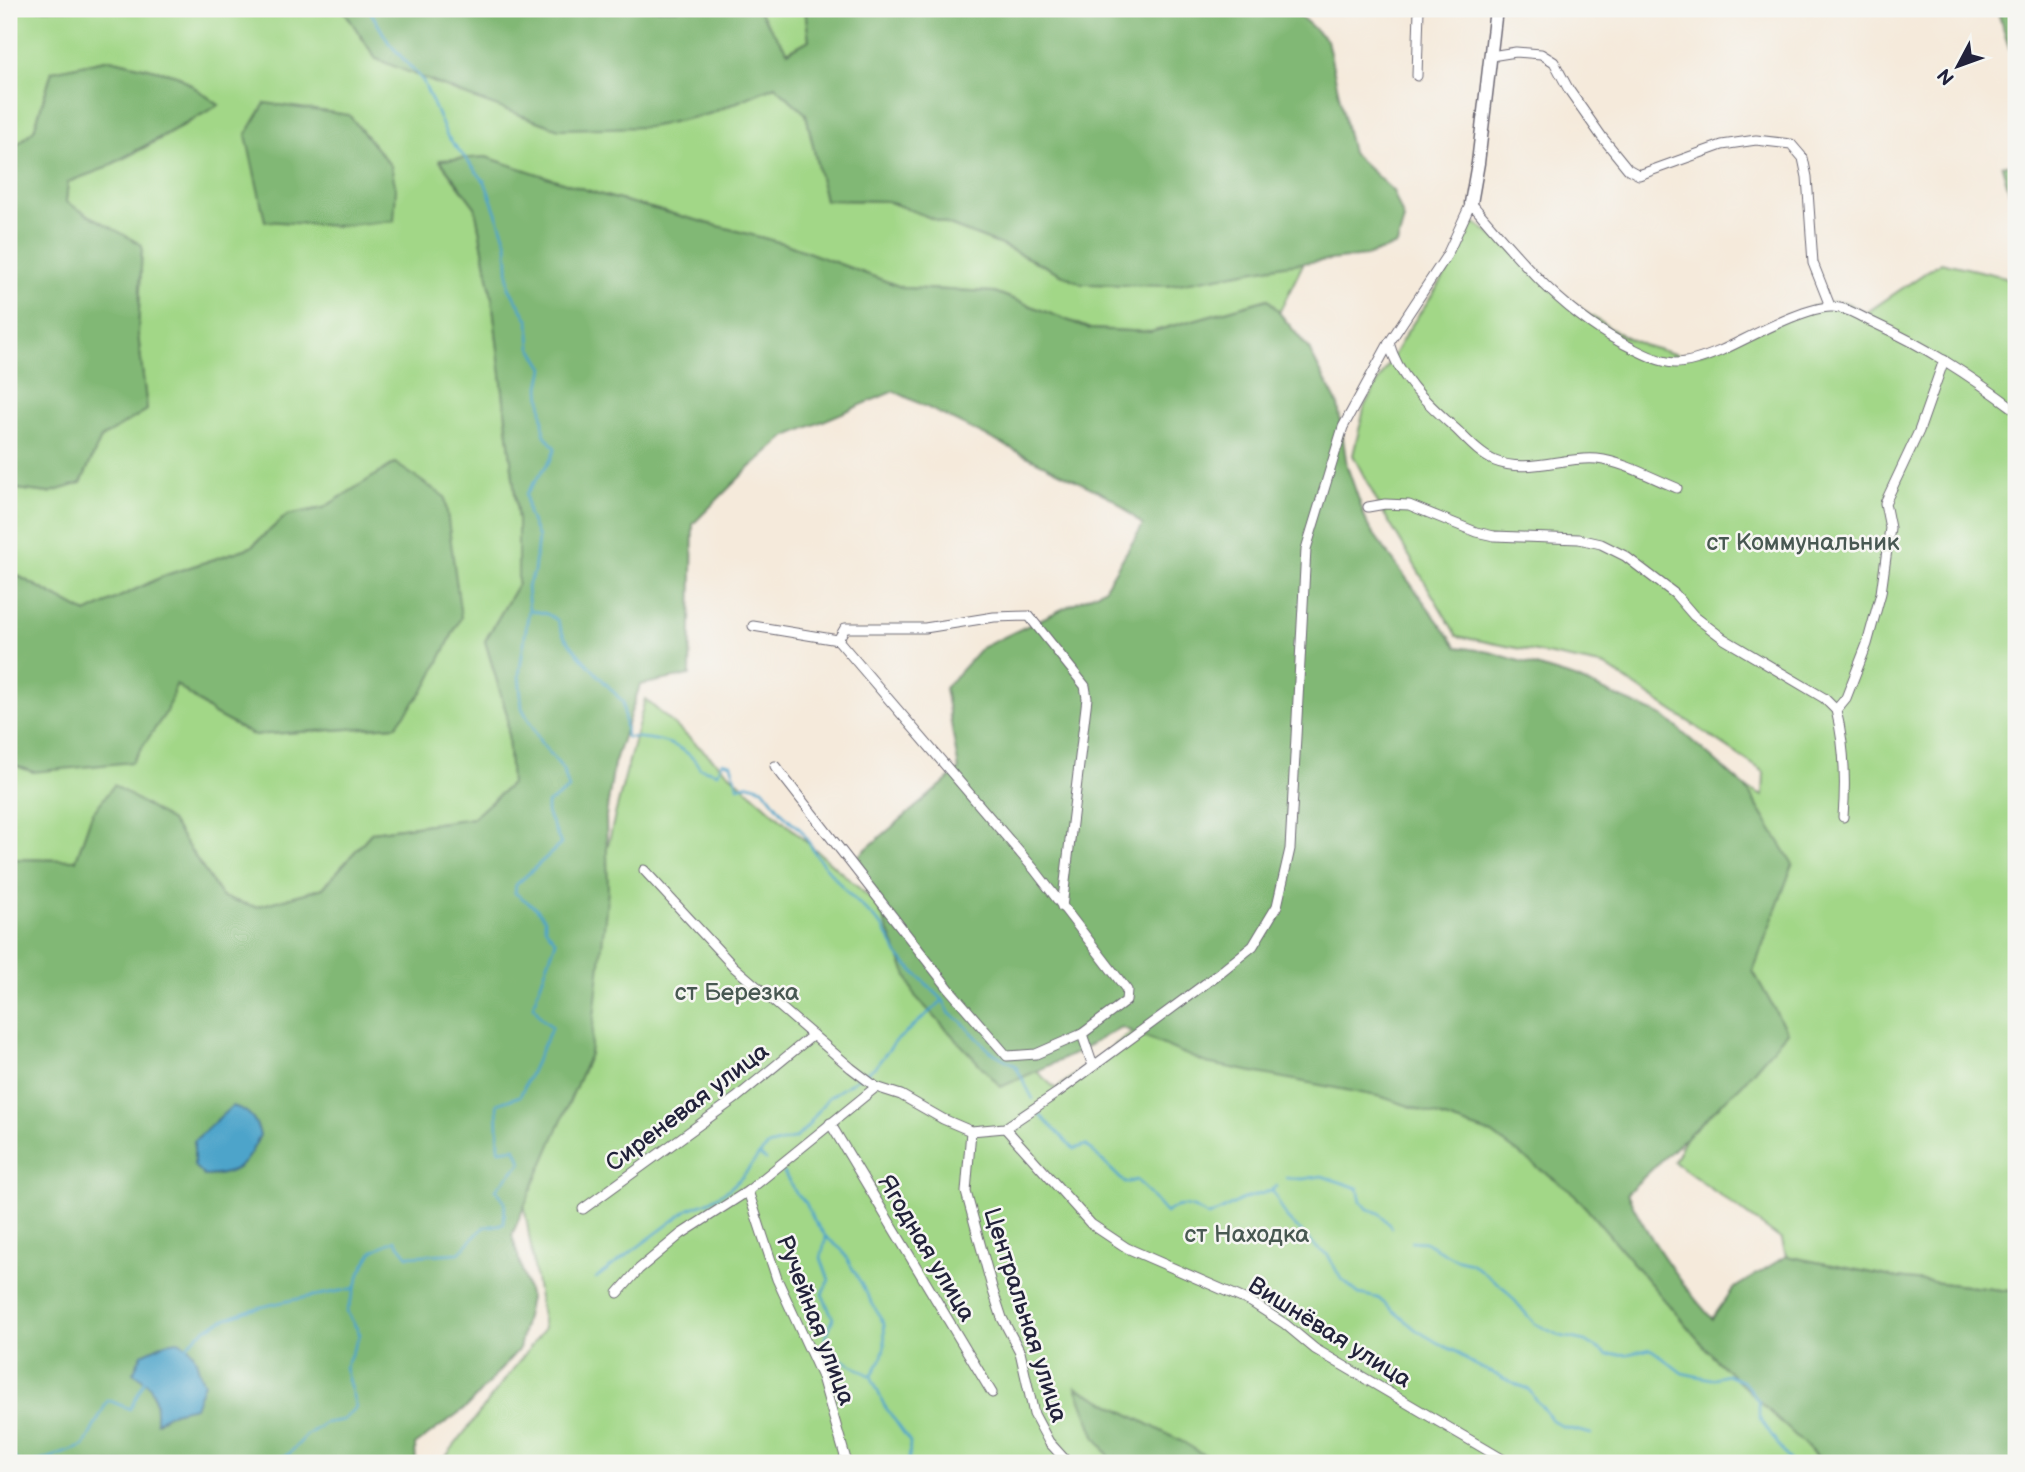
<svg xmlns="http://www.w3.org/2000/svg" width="2025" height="1472" font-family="'Balsamiq Sans',sans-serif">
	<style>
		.green { fill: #a2d787; stroke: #627c61; stroke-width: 2 }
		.forest { fill: #81b874; stroke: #526d58; stroke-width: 2; fill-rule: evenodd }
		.water { fill: #4da4ca; stroke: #386382; stroke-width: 2 }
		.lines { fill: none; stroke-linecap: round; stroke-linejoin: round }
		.stream { stroke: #4da4ca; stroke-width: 2.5 }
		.street-casing { stroke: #6c6873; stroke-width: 11 }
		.secondary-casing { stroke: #6c6873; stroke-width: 15 }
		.street { stroke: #fff; stroke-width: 9 }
		.secondary { stroke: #fff; stroke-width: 12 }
		.labels { text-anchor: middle; stroke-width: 5; stroke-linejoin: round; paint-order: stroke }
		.park-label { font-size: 24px; fill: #485852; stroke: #f6f6f2 }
		.street-label { font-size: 24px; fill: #22223b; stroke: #f6f6f2 }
	</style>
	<rect width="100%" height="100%" fill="#f6f6f2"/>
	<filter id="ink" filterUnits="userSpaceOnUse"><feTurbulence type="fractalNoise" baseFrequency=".0143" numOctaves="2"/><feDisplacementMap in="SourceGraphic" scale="14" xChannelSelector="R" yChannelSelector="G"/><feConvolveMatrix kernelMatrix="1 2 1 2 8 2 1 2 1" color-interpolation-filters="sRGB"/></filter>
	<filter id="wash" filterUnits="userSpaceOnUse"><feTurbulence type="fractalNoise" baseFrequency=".00686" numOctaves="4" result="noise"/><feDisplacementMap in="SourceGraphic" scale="28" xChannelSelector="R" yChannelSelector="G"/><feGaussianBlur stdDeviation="1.57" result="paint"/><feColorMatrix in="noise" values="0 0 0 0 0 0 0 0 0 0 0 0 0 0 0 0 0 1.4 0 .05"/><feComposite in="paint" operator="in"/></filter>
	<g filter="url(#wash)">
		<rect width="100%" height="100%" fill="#f5eadb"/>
		<g class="green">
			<path d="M9 9H343L376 59 709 114 775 86 806 114 825 200 887 201 1001 245 1082 284 1304 262 1279 313 1268 299 1151 332 1090 329 995 292 904 288 786 244 602 195 486 157 440 161 475 207 492 298 518 520V584L485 641 507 715 511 784 473 818 372 832 323 888 256 907 222 897 171 821 92 814 76 860 9 859V763L33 772 167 712 176 684 214 714 253 735 396 726 395 464 323 508 287 515 251 547 166 575 86 613 9 571V488L48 493 81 483 101 438 147 410 138 334 142 246 66 202 68 182C122 163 170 134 218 105L177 75 110 59 52 71 34 130 9 152Z"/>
			<polygon points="757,9 805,9 809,40 787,52"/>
			<polygon points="1474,222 1532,264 1556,288 1588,314 1620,334 1643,345 1678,355 1701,353 1760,327 1826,302 1847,303 1866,313 1941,262 2005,277 2016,288 2016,1289 2010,1291 1898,1278 1786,1256 1782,1240 1674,1162 1759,982 1753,971 1764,942 1764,817 1746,788 1763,796 1764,772 1605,666 1457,636 1380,507 1353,455 1365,405 1407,332 1455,261"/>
			<polygon points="645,699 911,934 1007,1045 1056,1089 1248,945 1523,1124 1821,1463 441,1463 544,1329 524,1204 615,815"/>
		</g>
		<g class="forest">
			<polygon points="343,9 757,9 788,52 809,40 805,9 1292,9 1327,40 1352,153 1393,191 1404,219 1397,245 1366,256 1284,265 1168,286 1082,284 1001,245 887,201 825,200 806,114 775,86 709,114 650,127 559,129 470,97 376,59"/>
			<polygon points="1997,9 2016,9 2016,70"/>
			<polygon points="110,59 177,75 219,105 103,169 68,182 66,202 142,245 138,334 147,410 101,438 81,483 48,493 9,488 9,152 34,130 52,71"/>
			<polygon points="265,103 349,115 391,166 396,189 394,221 336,226 265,221 246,135"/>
			<path d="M486 157 602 195 786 244 904 288 995 292 1090 329 1151 332 1268 299 1309 349 1338 405 1347 466 1368 526 1457 647 1490 652 1575 678 1665 717 1746 788 1793 864 1753 971 1787 1032 1742 1084 1627 1193C1649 1240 1678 1280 1712 1319L1733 1289 1786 1256 1898 1278 2010 1291 2016 1289V1463H1824L1714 1358 1574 1194 1492 1134 1382 1097 1206 1063 1121 1027 1074 1054 1001 1087 915 996 858 856 959 770 945 688 981 648 1104 589 1143 525 1112 498 894 391 785 437 745 472 693 524 690 675 640 685 614 764 606 816 608 891 590 1054 512 1235 530 1298 519 1349 468 1406 415 1445 416 1463H9V859L76 860 92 814 114 785 171 821 222 897 256 907 323 888 372 832 473 818 511 784 507 715 485 641 518 584V520L492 298 475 207 440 160ZM145 1379 194 1406 173 1412 157 1422C156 1404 156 1394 145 1379Z"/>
			<polygon points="2016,163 2016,207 2013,204 2002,166"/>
			<polygon points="395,463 445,497 461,617 428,684 396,726 253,735 214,714 176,684 167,711 132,762 33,772 9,763 9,571 86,613 166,575 251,547 287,515 323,508"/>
			<polygon points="1076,1387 1183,1442 1218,1463 1114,1463 1096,1438"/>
		</g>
		<g class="water">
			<path d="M232 1106C249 1110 256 1119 260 1135 245 1165 239 1175 204 1176L194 1166V1141Z"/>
			<path d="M178 1341C200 1350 194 1364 204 1383L195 1407 173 1412 156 1422C157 1399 155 1384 133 1373L142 1354 166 1343Z"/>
		</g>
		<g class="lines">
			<g class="stream">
				<path d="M530 610 547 614 557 620 564 636 580 656 623 702 626 737C654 738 685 742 700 768L718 773 722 762 731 764 738 787 749 784 763 788 784 815 802 831 818 858 847 892 883 927 900 958 943 1000 950 1014 961 1021 990 1051 1015 1065 1033 1099"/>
				<path d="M1040 1115 1074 1149 1086 1145 1125 1183 1137 1180 1166 1213C1179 1200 1195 1207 1208 1216 1220 1212 1229 1206 1239 1201 1252 1195 1266 1195 1277 1186"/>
				<polyline points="766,1160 759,1155 768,1146 796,1138 807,1127 828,1098 875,1067 895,1042 942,1001"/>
				<polyline points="784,1173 796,1193 806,1203 812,1217 826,1237 821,1258 829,1280 822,1294 833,1318 825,1340 836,1356 871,1376 884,1405 910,1442 909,1463"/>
				<polyline points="1286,1178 1303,1179 1322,1176 1358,1188 1361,1201 1368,1209 1379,1213 1391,1227"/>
				<polyline points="1272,1190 1287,1218 1318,1249 1328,1255 1341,1279 1359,1294 1378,1298 1415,1329 1438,1343 1459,1353 1471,1363 1529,1390 1552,1420 1563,1427 1591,1434"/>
				<polyline points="826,1237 842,1250 884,1324 885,1345 881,1360 871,1376"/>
				<polyline points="1411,1241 1425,1242 1455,1259 1471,1263 1504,1288 1534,1323 1560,1336 1586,1341 1608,1355 1628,1354 1651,1349 1682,1373 1711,1379 1727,1375 1744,1382 1759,1402 1759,1417 1791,1463"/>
				<polyline points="596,1278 689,1209 710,1201 729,1189 743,1176 759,1155"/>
				<path d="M186 1347C217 1306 306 1299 355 1288"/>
				<polyline points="9,1452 19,1463"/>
				<polyline points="277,1459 289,1454 307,1435 325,1423 343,1420 356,1407 345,1368 360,1334 347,1312 361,1271 373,1251 395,1240 408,1256 459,1253 484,1227 504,1224 505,1202 496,1189 522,1162 515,1148 499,1150 497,1104 520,1096 552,1027 542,1019 533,1005 556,941 545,927 545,919 536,908 515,893 516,885 561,844 547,813 547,804 569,789 563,769 541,743 522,708 519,675 529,609 527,587 534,572 538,538 528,513 526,494 551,459 555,448 544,434 540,387 544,368 531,347 529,321 509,288 507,243 485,182 447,136 423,81 389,43 369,9"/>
				<polyline points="35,1463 84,1446 108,1400 130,1409 146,1379"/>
			</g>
		</g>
	</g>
	<g filter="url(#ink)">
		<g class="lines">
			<defs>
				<g id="street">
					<polyline points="1491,56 1516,52 1541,54 1554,62 1569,90 1602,137 1628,169 1639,175 1722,145 1756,140 1791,144 1803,158 1807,177 1813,263 1830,306"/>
					<polyline points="1417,76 1419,9"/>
					<path d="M1389 343C1399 380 1431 406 1458 431 1469 442 1481 455 1495 461 1527 474 1564 456 1597 459 1624 462 1652 478 1677 488"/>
					<polyline points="1368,507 1385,504 1409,505 1476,532 1494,536 1579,539 1601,544 1625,556 1675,594 1694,616 1724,639 1824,698 1836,710"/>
					<polyline points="753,626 838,640 1034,869 1127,990 1126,1001 1082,1034 1093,1066"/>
					<polyline points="838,640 845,628 925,628 994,617 1029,616 1085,686 1087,698 1062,907"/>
					<polyline points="775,766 950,990 1007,1056 1036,1054 1082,1034"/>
					<path d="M1843 817C1846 780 1845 746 1836 710L1846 698 1867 644 1881 593 1890 528 1885 503 1919 431 1944 360"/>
					<path d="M644 870 734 967 851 1068 876 1087 901 1095 943 1119 971 1131 1005 1128 1057 1093 1217 975 1253 946 1277 906 1290 849 1306 549 1343 427 1389 343 1447 255 1471 203C1518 258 1564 315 1630 347 1644 354 1659 362 1675 363 1690 363 1706 357 1720 351 1747 339 1807 305 1833 307 1848 308 1859 316 1872 322 1926 347 1968 374 2016 410"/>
					<polyline points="830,1123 992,1393"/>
					<polyline points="1005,1128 1091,1224 1127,1248 1251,1302 1285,1324 1315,1349 1509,1463"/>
					<polyline points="971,1131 966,1192 993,1291 1002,1318 1020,1352 1034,1414 1049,1442 1068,1463"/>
					<polyline points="748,1191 777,1279 822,1377 847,1463"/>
					<polyline points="583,1209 736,1098 813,1035"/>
					<polyline points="618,1293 639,1269 681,1234 748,1191 876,1087"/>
				</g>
				<polyline id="secondary" points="1471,203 1478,163 1496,9"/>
			</defs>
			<use href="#street" class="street-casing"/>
			<use href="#secondary" class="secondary-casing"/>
			<use href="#street" class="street"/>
			<use href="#secondary" class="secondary"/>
		</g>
	</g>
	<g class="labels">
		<g class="park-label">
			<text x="1803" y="550">ст Коммунальник</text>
			<text x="737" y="1000">ст Березка</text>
			<text x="1247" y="1242">ст Находка</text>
		</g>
		<g class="street-label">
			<text transform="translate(687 1107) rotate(-37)" y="8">Сиреневая улица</text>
			<text transform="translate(927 1248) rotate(59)" y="8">Ягодная улица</text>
			<text transform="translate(1026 1315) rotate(72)" y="8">Центральная улица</text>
			<text transform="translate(816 1320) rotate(69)" y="8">Ручейная улица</text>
			<text transform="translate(1330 1332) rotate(32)" y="8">Вишнёвая улица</text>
		</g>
	</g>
	<rect width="2025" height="1472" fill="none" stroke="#f6f6f2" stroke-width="35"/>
	<g transform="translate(1958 66) rotate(229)" stroke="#f6f6f2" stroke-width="5" paint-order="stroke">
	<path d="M0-5L12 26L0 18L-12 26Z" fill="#22223b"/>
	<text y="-10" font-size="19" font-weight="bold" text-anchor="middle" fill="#22223b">N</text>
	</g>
</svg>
